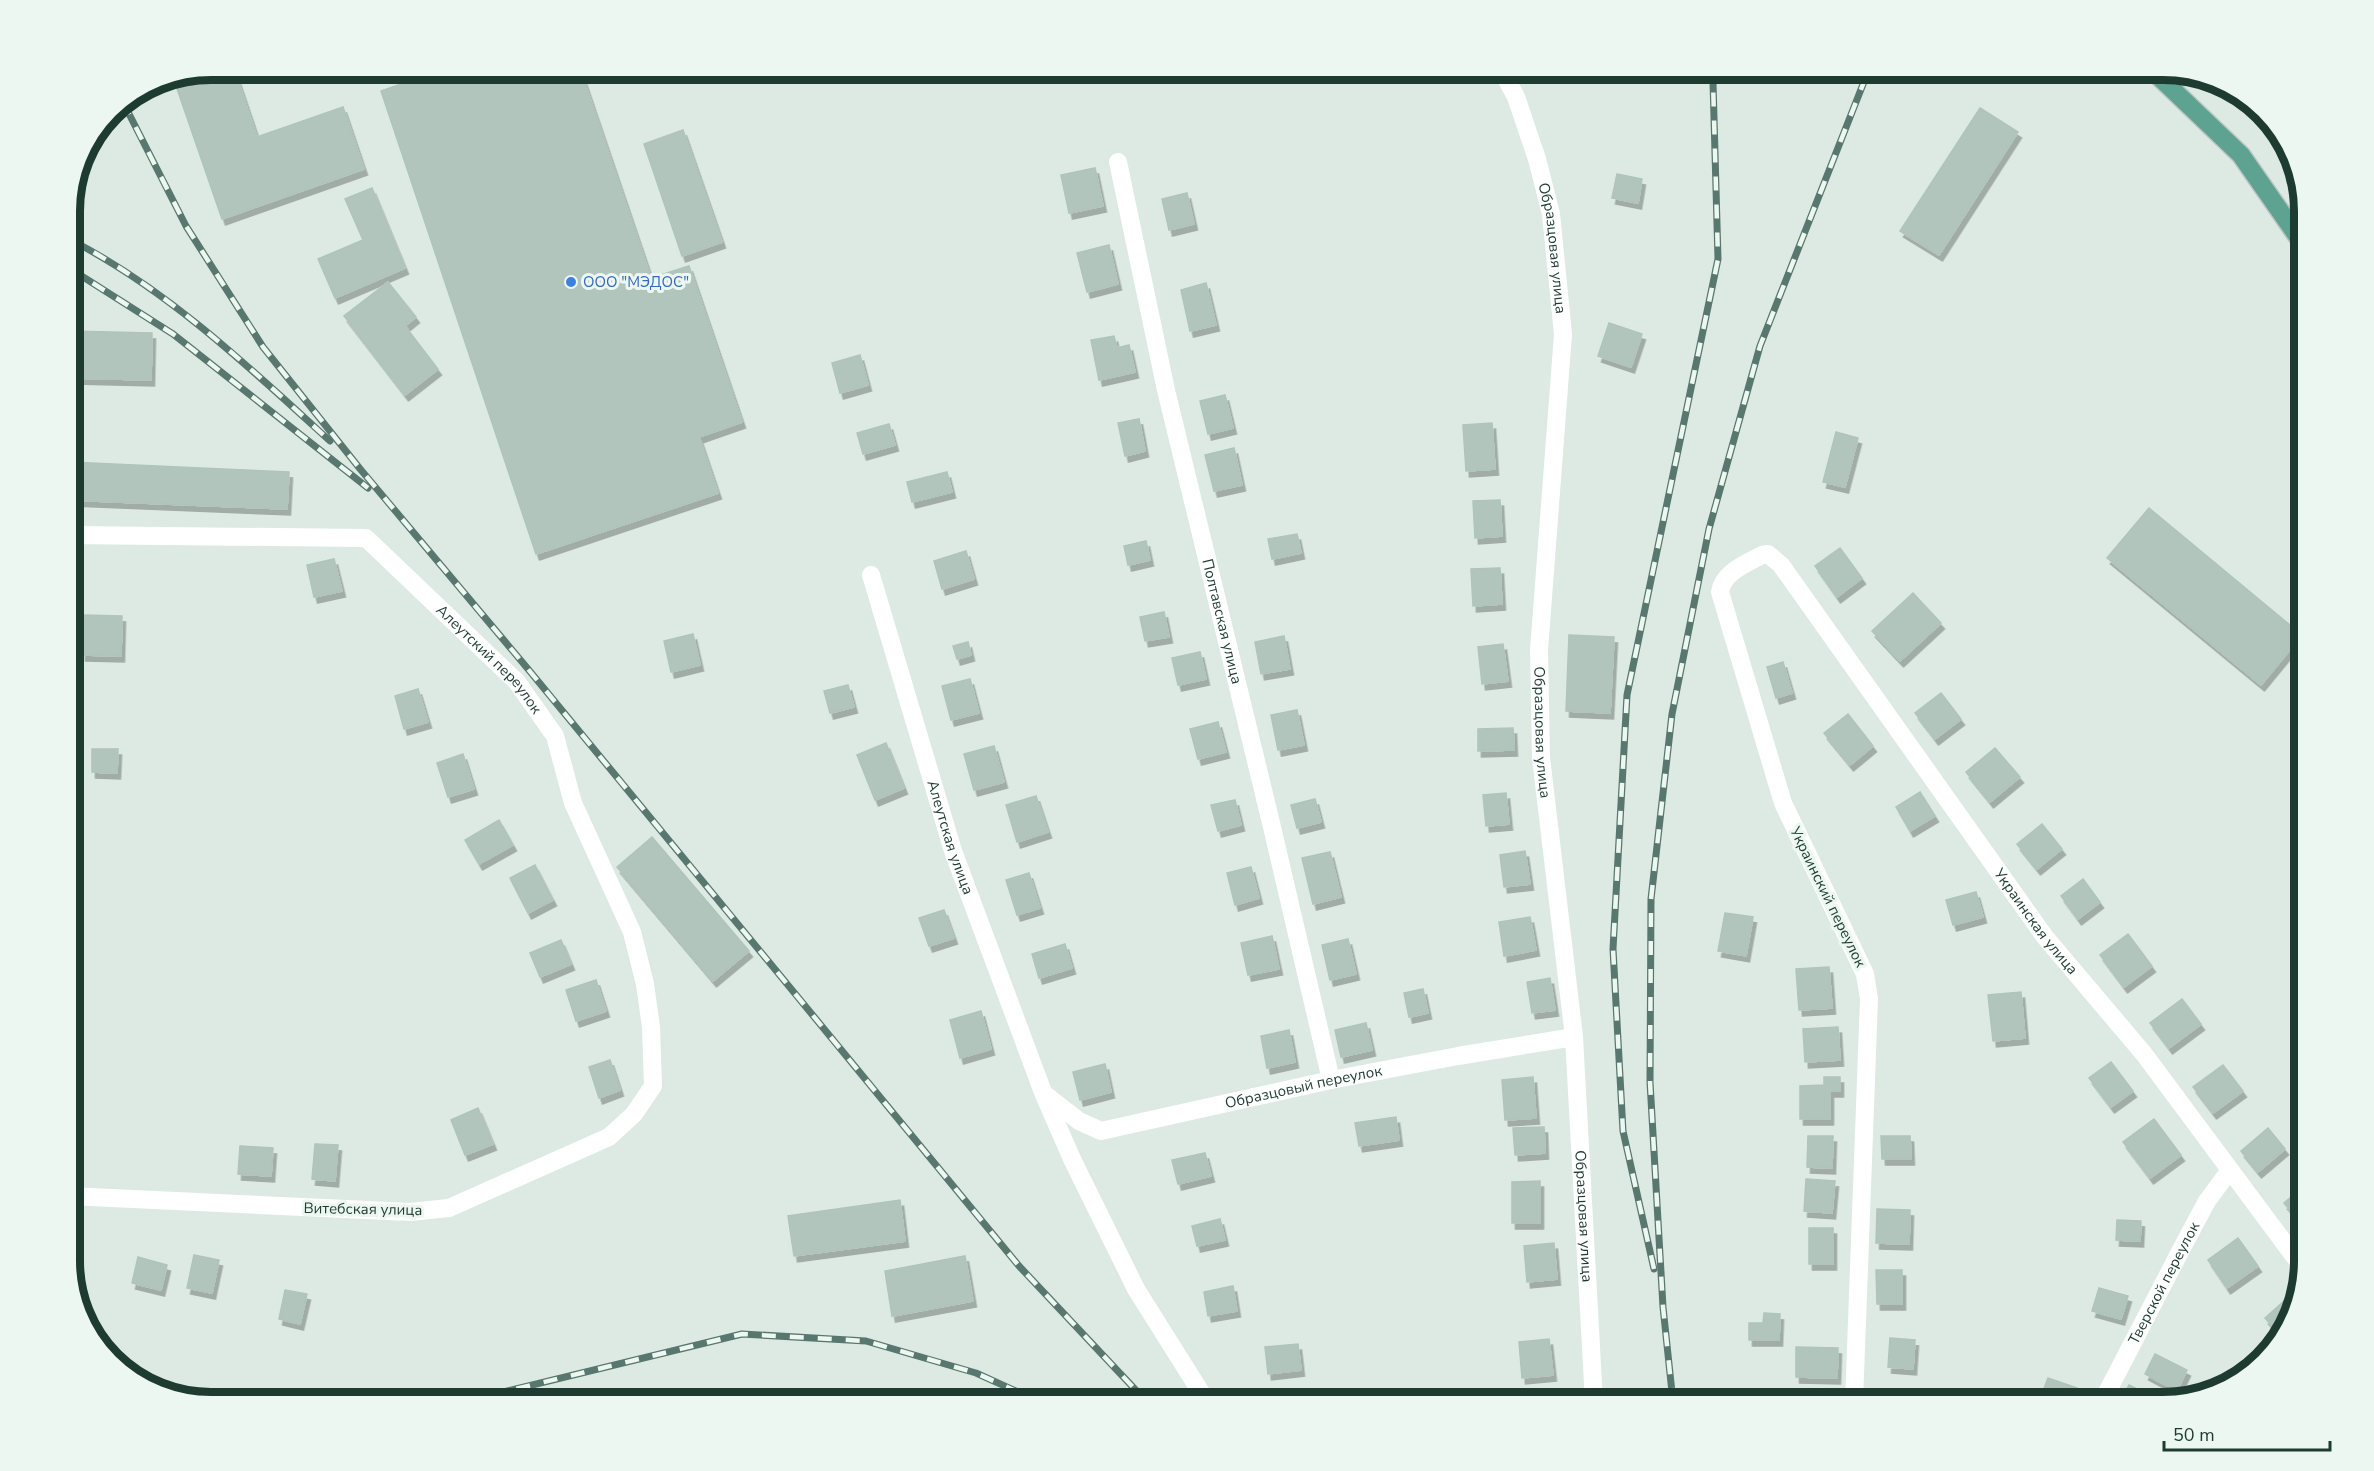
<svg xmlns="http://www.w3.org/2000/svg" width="2374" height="1471" font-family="'Nunito Sans',sans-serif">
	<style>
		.building { fill: #b2c5bd; stroke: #afc4bb; stroke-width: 1.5; filter: url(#shadow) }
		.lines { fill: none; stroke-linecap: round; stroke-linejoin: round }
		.primary-casing { stroke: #bcc4c2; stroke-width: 21 }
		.street { stroke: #fff; stroke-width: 18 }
		.primary { stroke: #5ea391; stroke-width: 18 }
		.rail-casing { stroke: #58776e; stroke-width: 7 }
		.rail { stroke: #edf7f2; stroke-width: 4.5; stroke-dasharray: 14; stroke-linecap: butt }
		.shop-dot { fill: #3f7fe0; stroke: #edf7f2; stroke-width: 2 }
		.labels { text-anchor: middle; stroke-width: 6; stroke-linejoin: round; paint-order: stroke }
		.street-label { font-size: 15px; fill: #1e3b32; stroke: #edf7f2 }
		.shop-label { font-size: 15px; fill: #366cbe; stroke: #edf7f2; text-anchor: start }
		.rim { fill: none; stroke: #1e3b32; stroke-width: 8 }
	</style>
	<defs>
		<filter id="shadow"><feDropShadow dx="3.5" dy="6" stdDeviation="0" flood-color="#0004"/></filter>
	</defs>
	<rect width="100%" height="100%" fill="#ddeae4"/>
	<g class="building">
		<polygon points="211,69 234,69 257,137 343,107 364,169 222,219 174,80"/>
		<polygon points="445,69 580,69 651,278 689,266 742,422 699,437 718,493 536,554 381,91"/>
		<polygon points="1980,108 2018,132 1939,255 1900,231"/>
		<polygon points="683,130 722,242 682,256 644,144"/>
		<polygon points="1095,168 1103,206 1069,213 1061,175"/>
		<polygon points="1617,174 1642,179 1638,203 1612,198"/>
		<polygon points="372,188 405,268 335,298 318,259 363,240 345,199"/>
		<polygon points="1187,193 1194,224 1169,230 1162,199"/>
		<polygon points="1109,245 1118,284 1087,292 1077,253"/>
		<polygon points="388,282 416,317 405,326 438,369 405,395 344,316"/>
		<polygon points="1206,283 1216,325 1190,331 1181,290"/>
		<polygon points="1609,323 1642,334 1631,367 1598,356"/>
		<polygon points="69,331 152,333 151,380 69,378"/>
		<polygon points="1114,336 1117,348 1129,345 1135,372 1099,380 1091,340"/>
		<polygon points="860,355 868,385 840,393 832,363"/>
		<polygon points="1225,395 1233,428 1208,434 1200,401"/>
		<polygon points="1139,419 1145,451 1125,456 1118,423"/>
		<polygon points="1492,423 1495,469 1466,471 1463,425"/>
		<polygon points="889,424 895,445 863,454 857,433"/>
		<polygon points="1836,432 1858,438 1845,487 1823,482"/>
		<polygon points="1234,448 1242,485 1214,491 1205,455"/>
		<polygon points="69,462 289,472 287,509 69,500"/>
		<polygon points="947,472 952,492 912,502 907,482"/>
		<polygon points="1500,500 1502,536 1475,538 1473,501"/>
		<polygon points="2149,508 2302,635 2261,685 2107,558"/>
		<polygon points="1297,534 1301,553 1272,559 1268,539"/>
		<polygon points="1146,541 1150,560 1128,565 1124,546"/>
		<polygon points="1840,548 1862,578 1837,597 1815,566"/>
		<polygon points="966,551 974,579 942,589 934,561"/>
		<polygon points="334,559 342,591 314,597 307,565"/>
		<polygon points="1500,568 1502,604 1473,606 1471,569"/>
		<polygon points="69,593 74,593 71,632 69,632"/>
		<polygon points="1913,593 1941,623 1900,661 1872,631"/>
		<polygon points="1164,612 1169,637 1145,641 1140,617"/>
		<polygon points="83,615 122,616 121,656 82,655"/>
		<polygon points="693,634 700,665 671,672 664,641"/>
		<polygon points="1569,635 1614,637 1610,713 1566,711"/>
		<polygon points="1284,636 1290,669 1261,674 1255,642"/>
		<polygon points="968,642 971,655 957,659 953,646"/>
		<polygon points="1503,644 1508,681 1482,684 1478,647"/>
		<polygon points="1200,652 1206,679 1178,685 1172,658"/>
		<polygon points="1783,662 1792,693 1776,698 1767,667"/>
		<polygon points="970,679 979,713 951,720 942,686"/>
		<polygon points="848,685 854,707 830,713 824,691"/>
		<polygon points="418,689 428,722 404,729 395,696"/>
		<polygon points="1941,693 1961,719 1935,739 1915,713"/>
		<polygon points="1297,710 1304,745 1278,750 1271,715"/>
		<polygon points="1848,714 1873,746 1850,765 1824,733"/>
		<polygon points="1218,722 1226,752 1198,759 1190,729"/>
		<polygon points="1513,728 1514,750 1478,751 1478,729"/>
		<polygon points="886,743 904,788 875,800 857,755"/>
		<polygon points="994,746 1004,782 974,790 964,754"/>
		<polygon points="1995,748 2020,777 1990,802 1966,772"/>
		<polygon points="92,749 118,749 117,773 92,772"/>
		<polygon points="463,754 474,789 448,797 437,763"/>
		<polygon points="1920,792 1935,816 1910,831 1896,807"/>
		<polygon points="1506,793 1509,824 1486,826 1483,795"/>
		<polygon points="1036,796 1048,832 1017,842 1006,805"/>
		<polygon points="1315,799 1321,822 1297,828 1291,805"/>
		<polygon points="1235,800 1241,825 1218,831 1211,805"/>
		<polygon points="499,820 513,845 479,864 465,840"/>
		<polygon points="2042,824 2062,849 2037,869 2017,844"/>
		<polygon points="652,837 749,951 713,981 617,867"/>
		<polygon points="1525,851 1530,884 1504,887 1500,855"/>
		<polygon points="1330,852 1341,897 1313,904 1302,858"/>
		<polygon points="535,865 553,900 528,913 510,878"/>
		<polygon points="1251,867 1259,898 1235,905 1227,873"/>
		<polygon points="1029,873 1040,908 1017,915 1006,880"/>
		<polygon points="2083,879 2100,902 2078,919 2061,896"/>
		<polygon points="1976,892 1983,917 1953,925 1946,900"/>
		<polygon points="944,910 954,938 929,946 919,918"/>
		<polygon points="1725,913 1753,917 1746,956 1718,951"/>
		<polygon points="1530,917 1536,950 1504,956 1499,922"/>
		<polygon points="2128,934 2152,966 2124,987 2100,955"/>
		<polygon points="1272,936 1279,969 1248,975 1241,943"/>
		<polygon points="1348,939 1356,974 1330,980 1322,945"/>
		<polygon points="561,940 571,964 540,977 530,953"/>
		<polygon points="1065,944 1072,968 1039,978 1032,954"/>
		<polygon points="1829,967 1832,1008 1799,1010 1796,969"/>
		<polygon points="1550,978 1555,1010 1532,1013 1527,982"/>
		<polygon points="596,980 606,1011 576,1021 566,990"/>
		<polygon points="1423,989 1428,1013 1409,1017 1404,993"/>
		<polygon points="2021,992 2025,1038 1993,1041 1988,995"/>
		<polygon points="2182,999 2201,1024 2169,1048 2150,1023"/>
		<polygon points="981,1011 991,1049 960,1058 950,1020"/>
		<polygon points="1366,1023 1372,1050 1341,1057 1335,1030"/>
		<polygon points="1838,1027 1840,1060 1805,1062 1803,1029"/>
		<polygon points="1289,1030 1295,1062 1267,1068 1261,1036"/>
		<polygon points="610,1060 620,1090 599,1098 589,1067"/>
		<polygon points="2111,1062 2133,1091 2111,1107 2089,1078"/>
		<polygon points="1105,1064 1111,1092 1080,1100 1073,1072"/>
		<polygon points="2223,1065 2243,1091 2213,1113 2193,1087"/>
		<polygon points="1533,1077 1536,1118 1505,1120 1502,1080"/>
		<polygon points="1824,1077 1840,1077 1840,1091 1830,1091 1830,1119 1800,1119 1800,1086 1824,1085"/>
		<polygon points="478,1108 493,1144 465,1155 451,1120"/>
		<polygon points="1396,1117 1399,1140 1359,1146 1355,1123"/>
		<polygon points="2154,1119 2181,1155 2150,1178 2123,1142"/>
		<polygon points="1544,1127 1545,1153 1515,1155 1513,1128"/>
		<polygon points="2268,1128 2285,1149 2258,1172 2241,1151"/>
		<polygon points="69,1134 76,1135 72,1164 69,1164"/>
		<polygon points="1808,1136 1833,1136 1832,1168 1807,1167"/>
		<polygon points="1881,1136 1910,1136 1911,1159 1882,1159"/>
		<polygon points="315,1144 338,1145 335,1181 312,1179"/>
		<polygon points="240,1146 273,1148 271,1176 238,1174"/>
		<polygon points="1205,1153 1211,1176 1178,1184 1172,1160"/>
		<polygon points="1806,1179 1835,1181 1832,1213 1804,1211"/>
		<polygon points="1540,1181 1540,1223 1512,1223 1512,1182"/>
		<polygon points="2305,1185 2305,1228 2284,1203"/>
		<polygon points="900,1200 905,1241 794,1256 788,1216"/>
		<polygon points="1877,1209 1910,1210 1909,1244 1876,1243"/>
		<polygon points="1220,1219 1225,1240 1197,1246 1192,1226"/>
		<polygon points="2117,1220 2141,1221 2140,1241 2116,1240"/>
		<rect x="1809" y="1228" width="24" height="36"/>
		<polygon points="2238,1238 2258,1266 2227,1288 2208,1260"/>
		<polygon points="1554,1243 1557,1279 1527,1282 1524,1246"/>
		<polygon points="194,1255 219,1260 212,1293 187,1288"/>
		<polygon points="965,1256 973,1301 892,1316 885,1271"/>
		<polygon points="138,1257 167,1265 161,1290 132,1283"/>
		<polygon points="1876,1270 1902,1270 1902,1304 1877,1304"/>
		<polygon points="1233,1286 1237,1311 1208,1316 1204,1292"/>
		<polygon points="2099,1288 2128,1296 2121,1319 2092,1311"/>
		<polygon points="285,1290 307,1294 300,1324 279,1319"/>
		<polygon points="2285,1300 2292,1309 2286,1331 2281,1336 2265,1318"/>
		<polygon points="1764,1313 1780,1314 1779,1340 1749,1340 1749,1323 1763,1323"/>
		<polygon points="1890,1338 1915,1340 1913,1369 1888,1367"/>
		<polygon points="1549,1339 1553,1375 1522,1378 1519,1342"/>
		<polygon points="1298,1344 1301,1370 1268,1374 1265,1347"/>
		<polygon points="1796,1347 1838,1348 1837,1378 1796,1377"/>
		<polygon points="2155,1354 2187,1370 2177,1391 2145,1374"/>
		<polygon points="2048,1378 2077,1388 2072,1402 2047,1402 2040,1399"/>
		<polygon points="2129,1385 2151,1396 2149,1402 2120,1402"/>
		<polygon points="755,1389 758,1402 700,1402"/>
	</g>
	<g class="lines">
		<defs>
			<polyline id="primary" points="2151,69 2241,155 2305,247"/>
		</defs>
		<use href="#primary" class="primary-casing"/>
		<g class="street">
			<path id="s1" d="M1501 69 1516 97 1537 159 1551 214 1563 334 1539 650 1541 758 1574 1037 1594 1402"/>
			<path id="s2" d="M1118 162 1166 390 1272 827 1331 1080"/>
			<path id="s3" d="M69 535 366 538 517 682 555 736 573 803 632 932 645 984 651 1027 653 1086 634 1114 609 1137 449 1208 410 1212 69 1196"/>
			<path id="s4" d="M871 575 953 851 1044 1095 1072 1159 1136 1289 1207 1402"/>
			<path id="s5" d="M1047 1096 1079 1121 1101 1131 1331 1080 1458 1056 1574 1037"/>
			<path id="s6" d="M1854 1402 1869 999 1865 974 1783 803 1720 592C1723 572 1746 564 1762 555L1768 554 1781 565 2045 937 2144 1054 2303 1268"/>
			<path id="s7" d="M2102 1402 2184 1244 2207 1201 2230 1170"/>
		</g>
		<use href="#primary" class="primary"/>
		<defs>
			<g id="rail">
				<polyline points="123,102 186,226 263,347 361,470 528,669 1019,1266 1147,1402"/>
				<path d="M69 239C167 289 249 367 330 441"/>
				<polyline points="69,268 173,334 368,488"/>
				<polyline points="1654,1269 1623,1131 1613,949 1627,695 1718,259 1713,82 1709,69"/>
				<polyline points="462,1402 742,1334 866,1341 976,1373 1040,1402"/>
				<polyline points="1673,1402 1663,1307 1650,1082 1651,899 1672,714 1709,529 1760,346 1869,69"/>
			</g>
		</defs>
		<use href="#rail" class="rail-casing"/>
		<use href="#rail" class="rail"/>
	</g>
	<circle class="shop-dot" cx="571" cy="282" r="6"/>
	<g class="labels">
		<g class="street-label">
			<text dy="5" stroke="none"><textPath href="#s1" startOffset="188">Образцовая улица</textPath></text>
			<text dy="5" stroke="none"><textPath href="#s2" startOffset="471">Полтавская улица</textPath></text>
			<text dy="5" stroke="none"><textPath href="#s3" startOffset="470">Алеутский переулок</textPath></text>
			<text dy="5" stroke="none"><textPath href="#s1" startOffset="674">Образцовая улица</textPath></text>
			<text dy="5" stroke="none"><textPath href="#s4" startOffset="274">Алеутская улица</textPath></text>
			<text transform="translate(1828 897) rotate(64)" y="5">Украинский переулок</text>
			<text dy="5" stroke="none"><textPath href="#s6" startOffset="1358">Украинская улица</textPath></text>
			<text dy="5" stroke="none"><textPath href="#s5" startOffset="272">Образцовый переулок</textPath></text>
			<text transform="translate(363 1209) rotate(1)" y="5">Витебская улица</text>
			<text dy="5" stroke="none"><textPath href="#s1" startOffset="1160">Образцовая улица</textPath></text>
			<text dy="5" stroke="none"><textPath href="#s7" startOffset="134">Тверской переулок</textPath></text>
		</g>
		<g class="shop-label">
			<text x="583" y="287">ООО "МЭДОС"</text>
		</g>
	</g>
	<path d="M0 0H2374V1471H0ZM211 80H2163A131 131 0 0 1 2294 211V1261A131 131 0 0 1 2163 1392H211A131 131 0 0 1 80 1261V211A131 131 0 0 1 211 80Z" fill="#edf7f2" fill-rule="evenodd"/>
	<path class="rim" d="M211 80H2163A131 131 0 0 1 2294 211V1261A131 131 0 0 1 2163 1392H211A131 131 0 0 1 80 1261V211A131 131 0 0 1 211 80Z"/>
	<path d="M2164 1441v9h166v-9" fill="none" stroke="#1e3b32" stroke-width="3"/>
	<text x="2173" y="1441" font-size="18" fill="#1e3b32" stroke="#edf7f2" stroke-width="4.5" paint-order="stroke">50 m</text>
</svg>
